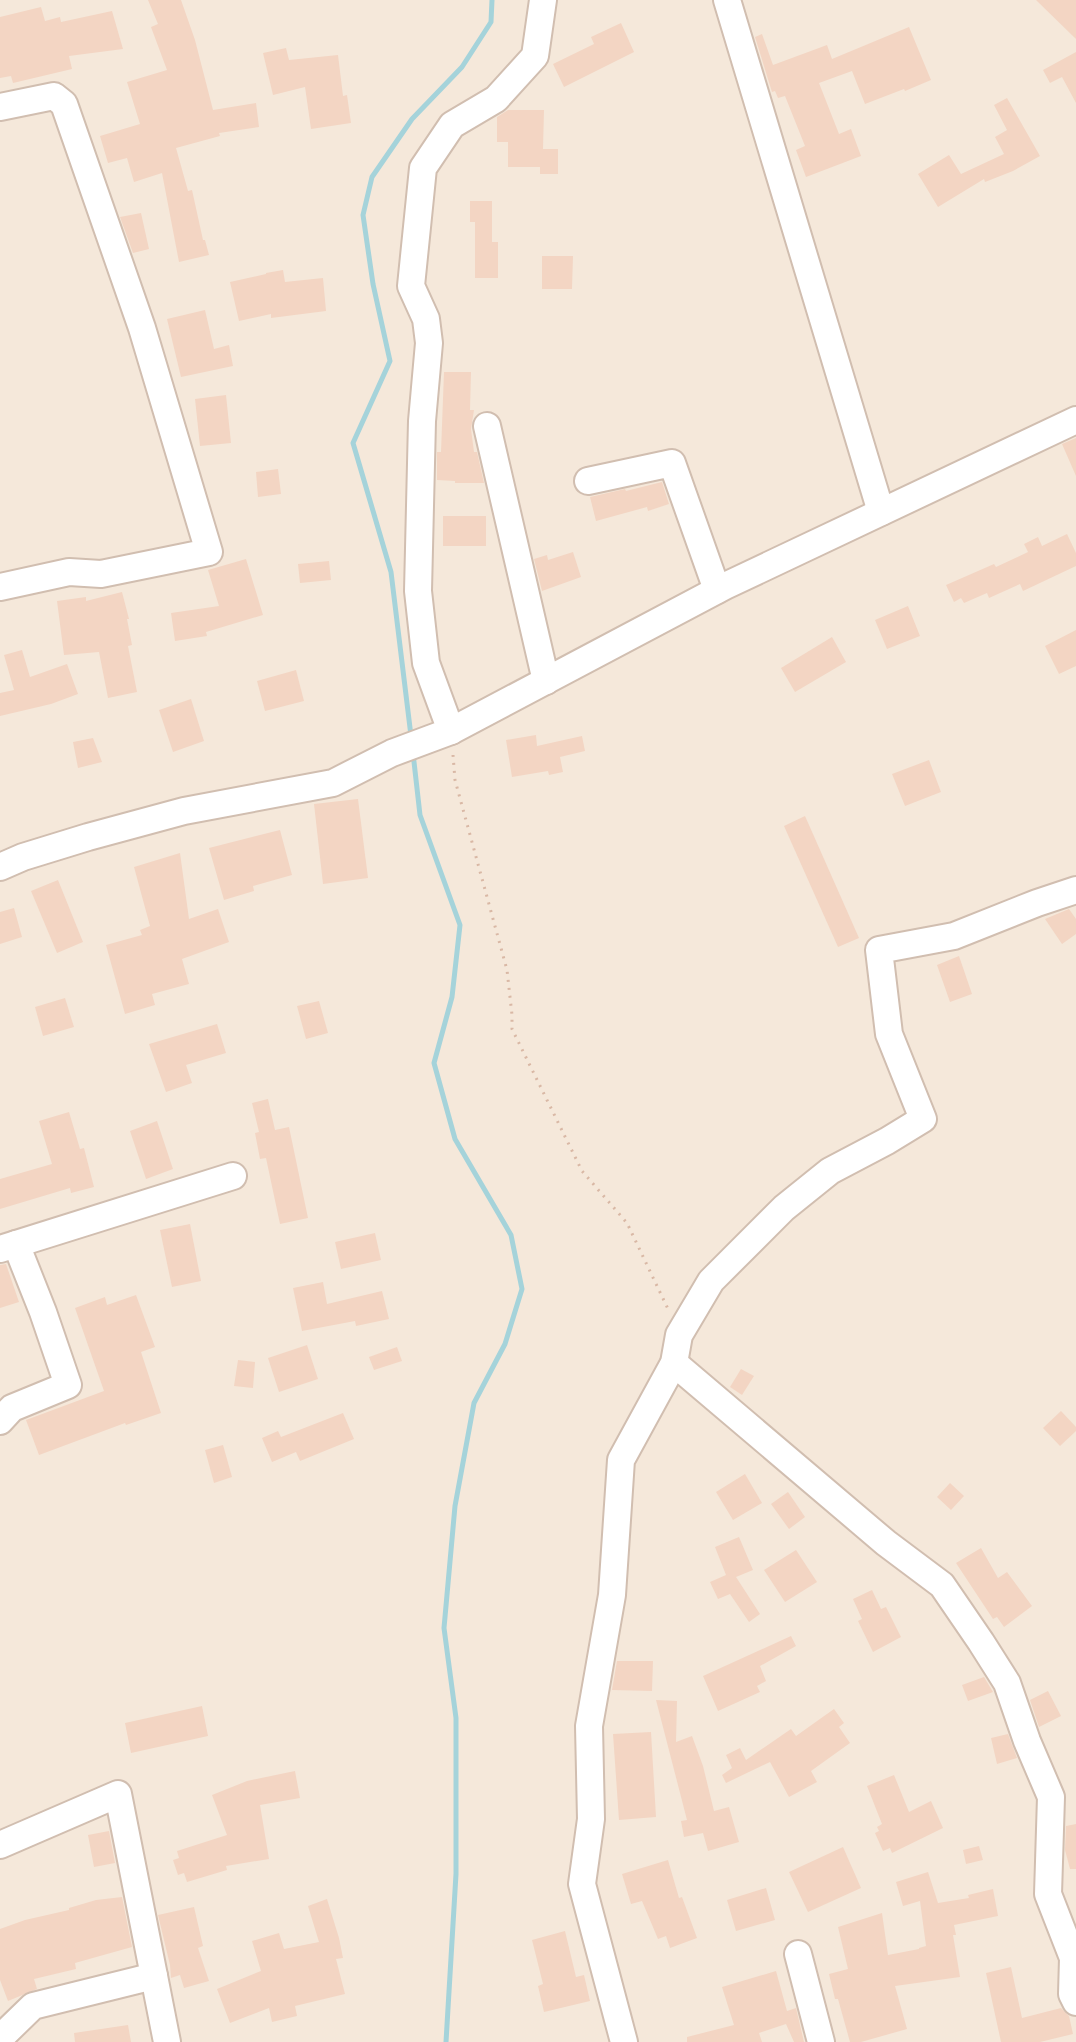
<svg xmlns="http://www.w3.org/2000/svg" width="1076" height="2042" font-family="Roboto,sans-serif">
	<style>
		.residential { fill: #f5e8da }
		.lines { fill: none; stroke-linecap: round; stroke-linejoin: round }
		.stream { stroke: #a5d3da; stroke-width: 5 }
		.building { fill: #f3d5c3 }
		.minor-casing { stroke: #d1beb0; stroke-width: 30 }
		.path { stroke: #d9b8a5; stroke-width: 3; stroke-dasharray: 2 6; stroke-linecap: butt }
		.minor { stroke: #fff; stroke-width: 26 }
	</style>
	<rect width="100%" height="100%" fill="#fdf6ec"/>
	<rect class="residential" x="0" y="0" width="1076" height="2042"/>
	<g class="lines">
		<g class="stream">
			<polyline points="411,736 391,572 353,443 390,361 373,284 363,215 372,177 412,119 462,67 491,22 492,0"/>
			<polyline points="413,753 420,815 460,925 452,997 434,1063 455,1139 511,1235 522,1289 505,1344 474,1403 455,1506 444,1628 456,1718 456,1874 446,2042"/>
		</g>
	</g>
	<g class="building">
		<polygon points="148,0 181,0 195,40 213,110 256,103 259,127 219,133 220,136 176,148 188,191 192,190 203,240 205,240 209,255 179,262 162,173 134,182 127,158 108,163 100,136 140,124 127,82 167,70 151,27 158,24"/>
		<polygon points="1036,0 1076,0 1076,39"/>
		<polygon points="41,7 45,21 60,17 61,22 112,11 123,49 69,56 72,69 13,83 11,76 0,78 0,17"/>
		<polygon points="621,23 634,52 564,87 553,64 594,44 591,37"/>
		<polygon points="909,27 931,80 905,91 904,89 865,104 852,71 819,83 839,134 851,129 861,156 806,177 796,150 805,146 785,96 778,98 775,91 772,92 755,37 762,34 773,65 827,45 832,59"/>
		<polygon points="286,48 289,60 338,55 343,96 347,95 351,123 311,129 305,87 273,95 263,53"/>
		<polygon points="1076,52 1076,103 1062,77 1050,83 1043,70"/>
		<polygon points="1007,98 1040,156 1013,171 985,182 984,179 938,207 918,174 949,155 961,174 1004,154 995,137 1007,130 994,105"/>
		<polygon points="508,110 544,110 543,149 558,149 558,174 540,174 540,167 508,167 508,142 497,142 497,117"/>
		<polygon points="470,201 492,201 492,242 498,242 498,278 475,278 475,222 470,222"/>
		<polygon points="141,213 149,249 133,253 120,217"/>
		<polygon points="542,256 573,256 572,289 542,289"/>
		<polygon points="283,270 285,282 323,278 326,311 271,318 271,314 239,321 230,282 266,274 266,273"/>
		<polygon points="205,310 214,349 229,345 233,366 181,377 167,319"/>
		<polygon points="444,372 471,372 470,410 474,410 471,429 474,452 477,452 484,483 455,483 455,481 437,480 437,452 441,452"/>
		<polygon points="226,395 231,443 200,446 195,399"/>
		<polygon points="1076,438 1076,476 1062,444"/>
		<polygon points="278,469 281,494 258,497 256,472"/>
		<polygon points="662,482 669,504 648,511 647,507 596,521 590,497 625,489 626,491"/>
		<rect x="443" y="516" width="43" height="30"/>
		<polygon points="1067,534 1076,553 1076,566 1023,591 1020,584 989,598 987,593 964,603 961,598 954,602 946,585 994,564 996,567 1028,552 1024,544 1038,537 1042,546"/>
		<polygon points="573,552 581,577 542,591 534,559 547,555 548,560"/>
		<polygon points="246,559 263,615 206,632 207,636 175,641 171,613 219,606 208,570"/>
		<polygon points="329,561 331,580 300,583 298,564"/>
		<polygon points="122,592 129,619 127,619 132,645 128,646 137,692 108,698 99,652 64,655 57,601 86,597 86,601"/>
		<polygon points="908,606 920,636 887,649 875,620"/>
		<polygon points="1076,630 1076,666 1059,674 1045,646"/>
		<polygon points="832,637 846,662 795,692 781,668"/>
		<polygon points="22,650 30,677 67,664 78,694 51,704 0,716 0,693 14,690 4,655"/>
		<polygon points="296,670 304,701 265,711 257,681"/>
		<polygon points="191,699 204,741 173,752 159,710"/>
		<polygon points="536,735 537,746 582,736 585,751 560,757 563,772 549,775 548,771 512,777 506,740"/>
		<polygon points="93,738 102,762 78,768 73,742"/>
		<polygon points="929,760 941,792 905,806 892,774"/>
		<polygon points="358,799 368,878 323,884 314,804"/>
		<polygon points="805,816 859,938 838,947 784,826"/>
		<polygon points="280,830 292,875 253,886 254,891 224,900 209,848"/>
		<polygon points="180,853 189,919 218,909 229,942 182,959 189,984 152,994 155,1005 125,1014 106,945 142,935 140,930 150,926 134,867"/>
		<polygon points="58,880 83,942 57,953 31,891"/>
		<polygon points="14,908 22,937 0,944 0,912"/>
		<polygon points="1069,909 1076,919 1076,934 1062,944 1045,919"/>
		<polygon points="959,956 972,994 950,1002 937,965"/>
		<polygon points="65,998 74,1027 43,1036 35,1007"/>
		<polygon points="319,1001 328,1033 306,1039 297,1006"/>
		<polygon points="217,1024 226,1053 186,1065 192,1083 166,1092 149,1044"/>
		<polygon points="268,1099 275,1130 289,1127 308,1218 280,1224 266,1158 260,1159 255,1133 259,1132 252,1103"/>
		<polygon points="69,1112 80,1149 84,1148 94,1187 71,1193 70,1188 0,1209 0,1179 52,1164 39,1121"/>
		<polygon points="157,1121 173,1169 146,1179 130,1131"/>
		<polygon points="190,1224 201,1281 172,1287 160,1230"/>
		<polygon points="375,1233 381,1260 341,1269 335,1242"/>
		<polygon points="6,1264 19,1302 0,1308 0,1265"/>
		<polygon points="323,1282 327,1304 382,1291 389,1319 356,1326 355,1321 302,1331 293,1288"/>
		<polygon points="136,1295 155,1347 141,1352 161,1413 126,1425 125,1423 39,1455 26,1420 104,1391 75,1308 105,1297 107,1305"/>
		<polygon points="307,1345 318,1379 279,1392 268,1358"/>
		<polygon points="397,1347 402,1361 374,1370 369,1357"/>
		<polygon points="238,1360 255,1362 253,1388 234,1386"/>
		<polygon points="741,1369 754,1376 742,1395 730,1387"/>
		<polygon points="1061,1411 1076,1427 1076,1431 1060,1446 1043,1428"/>
		<polygon points="343,1413 354,1439 300,1461 296,1452 272,1462 262,1438 278,1431 281,1437"/>
		<polygon points="223,1445 232,1477 214,1483 205,1450"/>
		<polygon points="745,1474 762,1503 733,1520 716,1492"/>
		<polygon points="950,1483 964,1496 951,1510 937,1497"/>
		<polygon points="788,1492 805,1517 789,1529 771,1504"/>
		<polygon points="739,1537 753,1570 736,1577 760,1614 749,1622 730,1594 718,1599 710,1582 726,1575 715,1547"/>
		<polygon points="981,1548 998,1578 1007,1572 1032,1606 1004,1627 997,1617 993,1619 956,1563"/>
		<polygon points="796,1550 817,1582 785,1602 764,1570"/>
		<polygon points="872,1590 881,1609 886,1607 901,1637 873,1652 858,1621 862,1619 853,1599"/>
		<polygon points="791,1636 796,1646 760,1666 766,1681 757,1686 760,1692 718,1711 703,1676"/>
		<polygon points="617,1661 653,1661 652,1691 612,1690"/>
		<polygon points="984,1677 993,1692 968,1701 962,1685"/>
		<polygon points="1048,1691 1061,1716 1039,1727 1030,1700"/>
		<polygon points="656,1700 677,1701 676,1742 692,1736 703,1766 714,1811 729,1807 739,1842 708,1851 703,1833 684,1837 681,1821 687,1820"/>
		<polygon points="202,1706 208,1736 131,1753 125,1723"/>
		<polygon points="834,1709 844,1723 839,1727 850,1743 811,1771 817,1782 789,1797 770,1762 726,1783 722,1775 732,1768 726,1755 740,1748 746,1760 791,1729 796,1736"/>
		<polygon points="651,1732 656,1817 619,1820 613,1734"/>
		<polygon points="1008,1734 1017,1758 997,1764 991,1738"/>
		<polygon points="295,1771 300,1798 260,1805 269,1859 226,1866 227,1870 187,1882 184,1873 178,1875 173,1860 179,1858 177,1851 227,1835 212,1795 247,1781"/>
		<polygon points="894,1775 909,1812 931,1801 943,1828 892,1853 890,1848 883,1851 875,1833 879,1831 877,1827 882,1824 867,1786"/>
		<polygon points="1076,1824 1076,1869 1070,1869 1065,1850 1066,1826"/>
		<polygon points="109,1831 115,1863 94,1867 88,1835"/>
		<polygon points="979,1846 983,1860 966,1864 963,1850"/>
		<polygon points="843,1847 861,1888 808,1912 789,1872"/>
		<polygon points="668,1860 679,1898 682,1897 697,1938 670,1948 666,1936 658,1939 642,1901 631,1904 622,1874"/>
		<polygon points="928,1872 938,1903 969,1898 968,1895 993,1889 998,1916 954,1925 956,1935 953,1935 960,1977 895,1986 907,2029 861,2042 850,2042 838,1999 835,1999 829,1974 848,1969 838,1927 882,1913 888,1955 919,1949 919,1948 926,1946 920,1901 903,1906 896,1882"/>
		<polygon points="766,1888 775,1920 736,1931 727,1900"/>
		<polygon points="122,1897 132,1947 75,1963 76,1969 34,1979 37,1989 8,2001 0,1980 0,1929 25,1920 69,1910 69,1908 96,1900"/>
		<polygon points="327,1899 339,1938 343,1958 336,1959 345,1994 295,2006 297,2016 272,2022 269,2008 230,2023 217,1989 261,1971 252,1941 279,1933 284,1949 319,1942 308,1906"/>
		<polygon points="194,1907 203,1946 198,1948 209,1981 184,1988 180,1975 171,1978 170,1965 158,1915"/>
		<polygon points="565,1931 576,1977 584,1975 590,2001 544,2012 538,1986 543,1984 532,1940"/>
		<polygon points="1011,1967 1022,2018 1061,2008 1069,2016 1073,2034 1040,2042 1001,2042 986,1973"/>
		<polygon points="776,1971 787,2011 796,2008 804,2042 794,2042 786,2024 759,2033 762,2042 687,2042 687,2037 734,2025 722,1987"/>
		<polygon points="128,2025 131,2042 75,2042 74,2033"/>
	</g>
	<g class="lines">
		<defs>
			<g id="minor">
				<polyline points="727,0 881,512"/>
				<polyline points="0,107 54,96 64,104 142,328 209,552 101,574 69,572 0,587"/>
				<polyline points="487,426 546,681"/>
				<polyline points="588,481 672,463 717,590"/>
				<polyline points="451,731 725,586 1076,420"/>
				<polyline points="0,867 23,857 88,837 184,811 333,783 392,753 451,731 426,663 418,591 422,421 429,343 426,319 411,286 423,168 452,125 496,99 535,56 543,0"/>
				<polyline points="0,1249 233,1176"/>
				<polyline points="674,1363 886,1543 942,1585 981,1642 1007,1683 1027,1741 1051,1797 1048,1894 1073,1958 1072,1994 1076,2002"/>
				<polyline points="0,1421 12,1408 68,1385 43,1312 16,1244"/>
				<polyline points="0,1845 118,1794 154,1976 33,2006 0,2038"/>
				<polyline points="798,1954 821,2042"/>
				<polyline points="154,1976 167,2042"/>
				<polyline points="624,2042 582,1884 591,1819 589,1726 612,1595 621,1460 674,1363 679,1335 711,1281 784,1208 830,1171 887,1141 923,1119 889,1034 879,950 954,936 1037,903 1076,890"/>
			</g>
		</defs>
		<use href="#minor" class="minor-casing"/>
		<polyline class="path" points="453,755 455,780 507,970 512,1015 512,1029 582,1171 627,1223 668,1309"/>
		<use href="#minor" class="minor"/>
	</g>
</svg>
